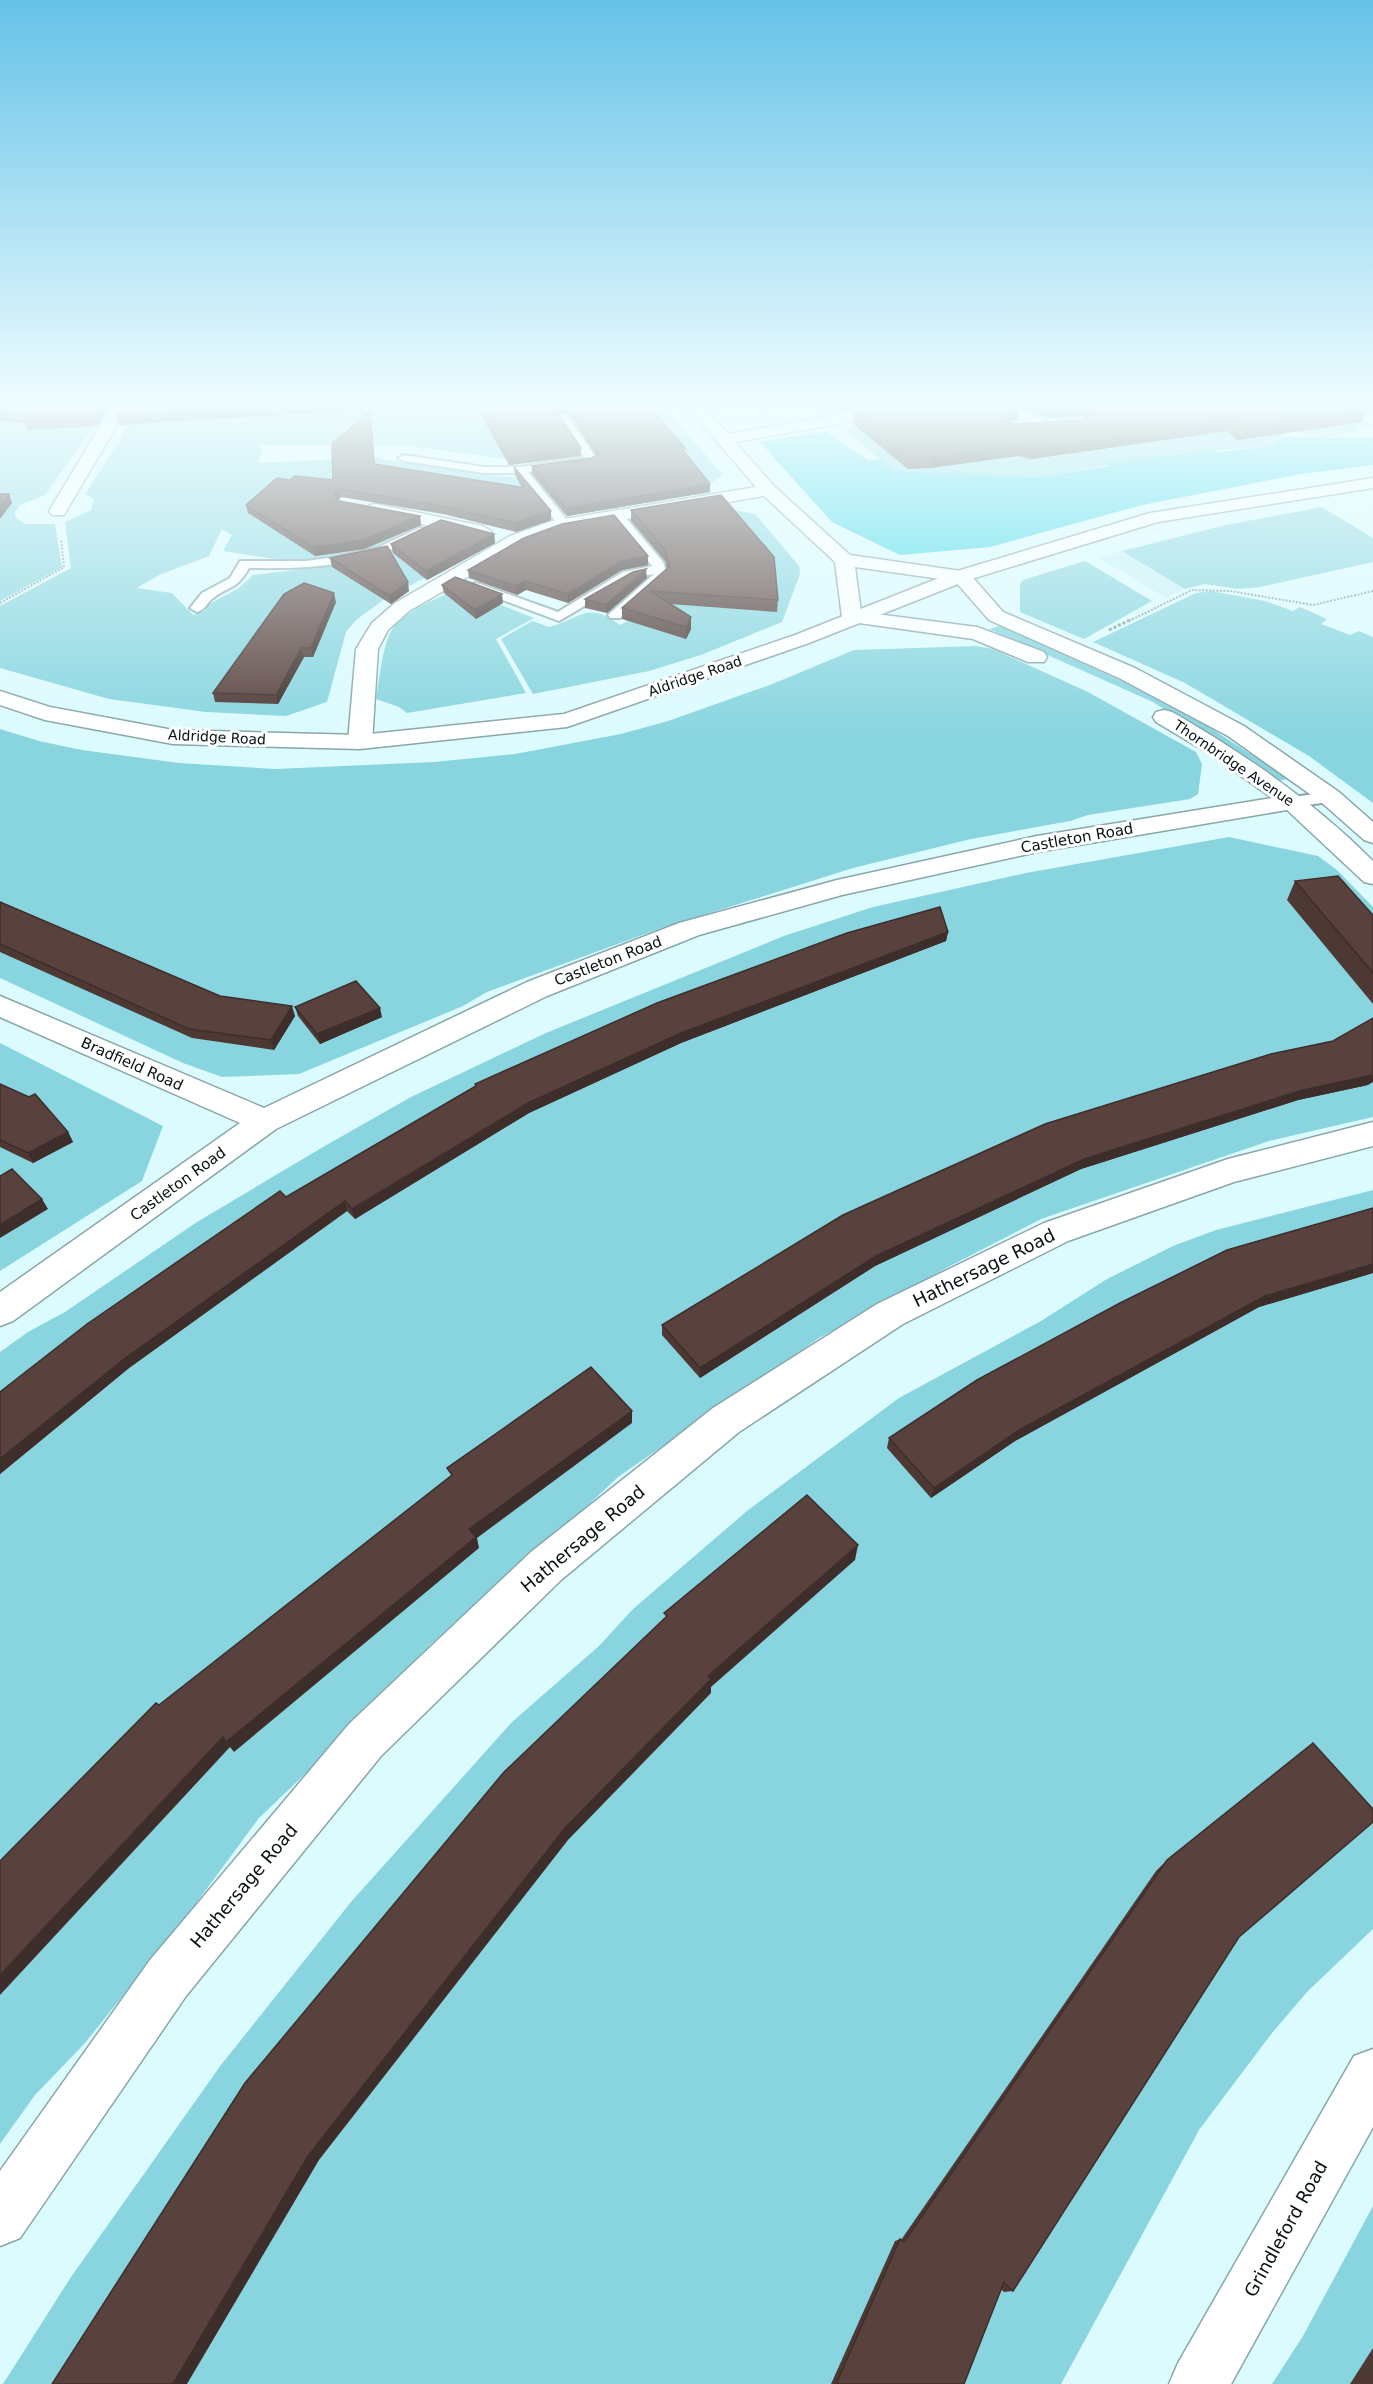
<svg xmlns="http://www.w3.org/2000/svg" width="1373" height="2384" font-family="'DejaVu Sans',sans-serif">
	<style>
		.built { fill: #c8f1f6 }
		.green { fill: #88d5df }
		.forest { fill: #40d6e6 }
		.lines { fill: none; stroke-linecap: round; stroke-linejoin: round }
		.lane-casing { stroke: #89a6aa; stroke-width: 4 }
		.street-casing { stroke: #89a6aa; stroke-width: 3 }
		.secondary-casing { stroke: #89a6aa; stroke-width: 3 }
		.path-far1 { stroke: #89a0a3; stroke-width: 2; stroke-dasharray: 2 1.5; stroke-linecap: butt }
		.path { stroke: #89a0a3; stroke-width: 3; stroke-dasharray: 3 2; stroke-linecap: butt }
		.lane { fill: #fff; fill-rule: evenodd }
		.street { fill: #fff; fill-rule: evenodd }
		.secondary { fill: #fff; fill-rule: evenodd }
		.wall { fill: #4d3834 }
		.shaded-wall { fill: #3e2e2b }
		.building { fill: #59413d; stroke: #3e2e2b; stroke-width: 1.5 }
		.labels { text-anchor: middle; stroke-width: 6; stroke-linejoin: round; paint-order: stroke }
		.far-street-label { font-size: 14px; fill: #071113; stroke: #fff }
		.street-label { font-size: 15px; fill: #071113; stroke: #fff }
		.near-street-label { font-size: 18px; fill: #071113; stroke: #fff }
	</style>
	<rect width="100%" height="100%" fill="#dcfbff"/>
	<polygon class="built" points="1122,551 1185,589 1166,598 1099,558"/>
	<g class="green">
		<polygon points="176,403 661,403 723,475 699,491 560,514 527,473 608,465 568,414 554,416 506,459 409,446 258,445 262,448 259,463 380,457 380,459 523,479 550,516 371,496 329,496 373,517 423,526 387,547 304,563 296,559 289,561 223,551 232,535 222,529 209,556 159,575 137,588 172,593 193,615 206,610 202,608 239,588 253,575 318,567 385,554 437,528 438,571 386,598 356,620 346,632 327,702 286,716 206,712 109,699 0,668 0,606 71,568 65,522 91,510 94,499 85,494 121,438 130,419"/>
		<path d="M946 403 1014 420 1006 423 1022 435 1118 412C1080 420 1048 428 1016 403L1358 418 1368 424 1357 429 1356 433 1324 437 1291 431 1277 433 1284 437 1272 441 1276 446 1173 454 1041 477 985 475 893 471 846 430Z"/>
		<polygon points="0,405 98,420 45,495 20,505 15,513 16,518 26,524 55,524 62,567 0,601"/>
		<path d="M714 506 755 514 799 566 800 574 782 622 701 655 649 671 533 694 501 639 532 621 549 627C584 617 587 601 620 625L630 620 667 576 626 520Z"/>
		<polygon points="1322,507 1373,538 1373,562 1260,587 1239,589 1204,584 1185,589 1122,551 1226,525"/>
		<polygon points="1085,561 1152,601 1084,639 1020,612 1020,585 1023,580"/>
		<path d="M458 588 534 618 496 639 526 693 407 713 399 707 376 699C380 679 382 638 397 623 413 607 439 598 458 588Z"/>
		<polygon points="1211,591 1265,601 1293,611 1300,607 1327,619 1321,624 1350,635 1359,631 1373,637 1373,803 1309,756 1185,683 1093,642 1196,593"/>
		<polygon points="1000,626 1175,705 1289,779 1278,781 1153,702 989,629"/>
		<polygon points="976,646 993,649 1088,692 1196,752 1202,764 1198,794 1190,799 1088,815 1070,821 971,839 853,868 653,931 487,992 463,1006 299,1074 222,1077 183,1063 0,978 0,729 39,741 82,750 179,763 276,769 434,762 515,754 621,734 668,721 770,685 854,650"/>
		<polygon points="1229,837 1318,856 1337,870 1373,907 1373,1117 1269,1141 1041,1219 950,1266 819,1338 618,1477 552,1539 430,1645 393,1690 259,1818 186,1917 85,2043 35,2095 0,2144 0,1352 28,1332 65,1312 197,1222 323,1147 411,1097 546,1033 784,936 873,907 1026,873"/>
		<polygon points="0,1043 163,1126 142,1181 0,1271"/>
		<polygon points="1373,1190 1373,1929 1307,1992 1272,2033 1199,2130 1061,2384 3,2384 71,2277 221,2065 351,1902 512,1722 599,1646 633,1609 747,1511 899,1398 1041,1321 1107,1279 1173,1246 1216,1230"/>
		<polygon points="1373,2206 1373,2384 1272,2384 1303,2336"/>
	</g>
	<polygon class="forest" points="825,431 868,460 881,459 893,471 1041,477 1110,466 1108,463 1210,450 1216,452 1275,446 1274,441 1284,437 1373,438 1373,465 1301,474 1142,505 990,547 900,555 832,522 760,442"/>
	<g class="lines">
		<defs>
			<g id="lane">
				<polygon points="563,414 567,415 598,461 592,464 528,472 568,521 568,527 560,527 517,473 484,473 404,461 398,458 404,455 484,467 520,467 585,458 558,417"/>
				<polygon points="616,510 620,511 663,562 668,577 620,618 610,618 608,615 654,574 632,578 559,621 468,587 475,583 480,584 558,612 623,572 652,566 610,514"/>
				<path d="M419 528 423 529V535C361 566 318 569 249 568 236 591 229 585 212 599 206 604 205 610 197 612L190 608 202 593 230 578 240 561H306L335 557 379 547Z"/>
				<polygon points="1330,792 1338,797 1336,801 1293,807 1285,802 1293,797"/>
			</g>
			<g id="street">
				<polygon points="114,403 130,403 64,515 52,515 49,511"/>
				<polygon points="684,403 700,403 728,434 848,413 878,403 901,403 899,406 851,422 735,442 774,486 850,555 968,572 1003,612 1135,668 1244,726 1339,792 1373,822 1373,843 1364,840 1321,802 1228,736 1119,678 989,620 955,581 855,567 861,612 977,627 1044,652 1047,657 1044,662 1028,662 973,639 845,621 842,617 835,562 764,496 562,530 524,544 409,611 388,630 378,649 372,742 368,747 352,747 348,742 356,649 372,623 395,603 510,536 552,521 756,487"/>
				<polygon points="988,403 1009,403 1050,423 1042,428 1036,426"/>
				<polygon points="1337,403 1356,403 1373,414 1373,426"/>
				<polygon points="376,504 483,526 492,532 483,538 370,513 367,509 370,505"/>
				<path d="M1164 710 1172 712C1245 754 1313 801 1373 861V884L1364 882 1287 810 1037 852 842 895 699 935 547 996 276 1129 13 1321 0 1326V1292L240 1123 0 1017V996L264 1108 527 982 679 923 837 880 1037 836 1272 798 1213 756 1156 722 1153 717 1156 712Z"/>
				<polygon points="1373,1122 1373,1146 1234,1182 1068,1241 903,1324 739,1432 561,1580 381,1756 186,1996 20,2238 0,2246 0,2171 150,1960 349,1724 531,1552 713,1408 877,1304 1044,1223 1228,1159"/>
				<polygon points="1373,2049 1373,2127 1231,2384 1169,2384 1178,2363 1354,2056"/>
			</g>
			<polygon id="secondary" points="1373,478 1373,488 1158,522 968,580 809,643 567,727 360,749 173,744 45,720 0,705 0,691 50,707 173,730 360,735 564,714 795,635 954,572 1150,513"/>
		</defs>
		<use href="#lane" class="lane-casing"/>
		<use href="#street" class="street-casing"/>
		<use href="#secondary" class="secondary-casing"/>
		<g class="path-far1">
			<polyline points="0,603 64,567 61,539"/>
			<polyline points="1129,621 1192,590 1230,591 1313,605 1373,591"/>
		</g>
		<polyline class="path" points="1109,630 1132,619"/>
		<use href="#lane" class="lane"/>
		<use href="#street" class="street"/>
		<use href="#secondary" class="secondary"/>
	</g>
	<g class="wall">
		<polygon points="0,403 113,403 97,426 28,430 25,423 0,422"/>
		<polygon points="126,403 646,403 710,484 710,492 567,516 532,474 532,466 592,458 596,456 569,414 562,412 559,415 581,456 509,465 474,403 120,425 117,417"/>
		<polygon points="827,403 870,403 839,412"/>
		<polygon points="1009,403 1351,403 1362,422 1237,440 1227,431 1031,459 1017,456 930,468 908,469 853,424 854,414 1019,410 1018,420 1008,422 1015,424 1084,420 1086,419 1082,416 1048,418"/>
		<polygon points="1360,403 1373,403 1373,411"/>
		<polygon points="371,419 375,464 522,488 515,475 514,467 551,520 516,532 443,514 341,497 338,500 339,501 420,516 421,525 364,549 315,556 248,513 246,505 290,480 333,480"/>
		<polygon points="631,510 778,600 777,612 670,604 691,629 686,639 622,619 622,608 667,569 665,561 631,521"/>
		<polygon points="494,534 495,543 427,580 393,553 391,544"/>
		<polygon points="648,556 648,565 622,570 568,603 526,590 517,595 469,578 468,570"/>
		<polygon points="330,558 409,591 391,604 332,567"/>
		<polygon points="647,578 607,613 585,608 585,599"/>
		<polygon points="442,585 503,603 476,619 444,593"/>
		<polygon points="336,602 313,657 304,657 278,704 215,702 213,693"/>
		<polygon points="1295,881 1373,915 1373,1004 1287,900"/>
		<polygon points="0,902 220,996 295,1016 274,1050 192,1038 0,952"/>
		<polygon points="948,932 946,941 681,1043 529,1113 355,1219 347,1211 129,1368 0,1474 0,1392 286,1197 475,1086 475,1084"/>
		<polygon points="295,1007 382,1017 320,1044 298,1016"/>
		<polygon points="0,1084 68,1132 73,1142 33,1163 0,1147"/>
		<polygon points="1368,1085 1298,1100 1081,1169 875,1266 700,1378 662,1335 662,1325 1045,1124"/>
		<polygon points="1373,1208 1373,1273 1259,1307 1015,1441 931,1498 887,1448 889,1438"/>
		<polygon points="1167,1860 1239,1937 1013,2291 1004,2292 1001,2289 964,2384 831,2384 895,2241 900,2239 901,2240 1156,1871"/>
		<polygon points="1373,2348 1373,2384 1350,2384"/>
	</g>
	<g class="shaded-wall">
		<polygon points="105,403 113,403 97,426 95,418"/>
		<polygon points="752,403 794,403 752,408"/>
		<polygon points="839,403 870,403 839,412"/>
		<polygon points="561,404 562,412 556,418 556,411"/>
		<polygon points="1019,410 1018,420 1007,422 1005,416 1008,412"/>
		<polygon points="1365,412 1362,422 1237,440 1240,430"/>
		<polygon points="1230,421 1227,431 1031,459 1033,449"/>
		<polygon points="1019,445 1017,456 930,468 931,458"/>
		<polygon points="581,448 581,456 509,465 508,457"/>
		<polygon points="710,484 710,492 567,516 566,508"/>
		<polygon points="339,489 341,497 336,503 334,495"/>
		<polygon points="9,494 12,503 0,519 0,506"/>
		<polygon points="551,511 551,520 516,532 515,523"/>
		<polygon points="420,516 421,525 364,549 315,556 313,547"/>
		<polygon points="494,534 495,543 427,580 426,571"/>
		<polygon points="648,556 648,565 622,570 568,603 568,594 622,561"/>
		<polygon points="646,569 647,578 607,613 606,605"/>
		<polygon points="525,581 526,590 517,595 516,586"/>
		<polygon points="408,582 409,591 391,604 389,596"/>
		<polygon points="334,593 336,602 313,657 311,648"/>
		<polygon points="502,594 503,603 476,619 475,610"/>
		<polygon points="691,617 691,629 686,639 686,627"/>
		<polygon points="301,648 304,657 278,704 276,695"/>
		<polygon points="948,932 946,941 681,1043 529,1113 355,1219 352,1209 528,1103 681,1033"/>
		<polygon points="292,1006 295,1016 274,1050 271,1040"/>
		<polygon points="380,1008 382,1017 320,1044 317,1034"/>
		<polygon points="1373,1075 1373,1082 1368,1085 1298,1100 1081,1169 875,1266 700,1378 700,1368 876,1256 1084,1159 1303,1090"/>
		<polygon points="68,1132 73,1142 33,1163 28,1153"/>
		<polygon points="42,1199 48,1209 0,1238 0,1225"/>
		<polygon points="345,1201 347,1211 129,1368 0,1474 0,1459 124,1359"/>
		<polygon points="1373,1264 1373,1273 1259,1307 1015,1441 931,1498 934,1488 1019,1430 1265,1296"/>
		<polygon points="632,1411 632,1423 477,1538 479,1548 234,1752 230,1747 0,1995 0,1975 223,1737 469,1529"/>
		<polygon points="858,1545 855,1560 711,1687 711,1693 568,1840 319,2160 187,2384 173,2384 308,2156 565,1828 708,1676"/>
	</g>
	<g class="building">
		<polygon points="0,403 105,403 95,418 25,423 31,415 0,415"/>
		<polygon points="126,403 351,403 117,417"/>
		<polygon points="478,403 646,403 686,449 682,449 710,484 566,508 532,466 592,458 600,454 568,406 561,404 556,411 581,448 508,457"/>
		<polygon points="887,403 1005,403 1019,410 1008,412 1005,416 1007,421 1015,424 1084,420 1094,413 1084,406 1050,408 1037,403 1351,403 1365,412 1240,430 1230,421 1033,449 1019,445 931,458 909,459 854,414"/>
		<polygon points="370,411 374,464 526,488 514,467 551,511 515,523 441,506 339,489 334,495 339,501 420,516 363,540 313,547 246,505 277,478 290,480 295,476 333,480 332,444"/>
		<polygon points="0,494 9,494 0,506"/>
		<polygon points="721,495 774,557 778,600 650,591 691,617 686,627 622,608 670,566 665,550 631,510"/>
		<polygon points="614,515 648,556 622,561 568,594 525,581 516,586 468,570 524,538 562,524"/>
		<polygon points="441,520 494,534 426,571 391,544"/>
		<polygon points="387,546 408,582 389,596 330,558"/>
		<polygon points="646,569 606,605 585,599 633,572"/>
		<polygon points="455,577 502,594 475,610 442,585"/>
		<polygon points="304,583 334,593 311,648 301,648 276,695 213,693 284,594"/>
		<polygon points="1338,876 1373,915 1373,973 1295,881"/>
		<polygon points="0,902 220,996 292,1006 271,1040 189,1029 0,944"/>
		<polygon points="940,907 948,932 681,1033 528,1103 352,1209 345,1201 124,1359 0,1459 0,1392 87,1324 280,1191 286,1197 476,1086 475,1084 657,1003 847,933"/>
		<polygon points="356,981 380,1008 317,1034 295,1007"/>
		<polygon points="1373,1018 1373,1075 1303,1090 1084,1159 876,1256 700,1368 662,1325 843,1215 1045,1124 1271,1054 1333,1041"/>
		<polygon points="0,1084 29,1097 35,1094 68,1132 28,1153 0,1140"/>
		<polygon points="12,1169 42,1199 0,1225 0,1176"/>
		<polygon points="1373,1208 1373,1264 1265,1296 1019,1430 934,1488 889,1438 977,1380 1120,1303 1227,1250"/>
		<polygon points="591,1367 632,1411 469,1529 476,1537 226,1742 223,1737 0,1975 0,1861 156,1703 159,1705 452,1475 447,1468"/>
		<polygon points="807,1495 858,1545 708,1676 711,1679 565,1828 308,2156 173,2384 52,2384 245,2083 504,1772 667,1616 664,1613"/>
		<polygon points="1313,1743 1373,1809 1373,1822 1239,1937 1013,2291 1004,2282 964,2384 836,2384 900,2239 904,2242 1167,1860"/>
	</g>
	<linearGradient id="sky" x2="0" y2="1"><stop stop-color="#65c2e8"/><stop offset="0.55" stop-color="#effdff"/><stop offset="1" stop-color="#effdff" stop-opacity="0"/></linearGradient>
	<rect width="1373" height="737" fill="url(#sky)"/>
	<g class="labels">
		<g class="far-street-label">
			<text transform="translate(695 676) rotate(-19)" y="5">Aldridge Road</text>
			<text transform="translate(217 737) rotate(3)" y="5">Aldridge Road</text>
			<text transform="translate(1234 763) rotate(34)" y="5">Thornbridge Avenue</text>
		</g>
		<g class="street-label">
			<text transform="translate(1077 838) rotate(-10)" y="5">Castleton Road</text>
			<text transform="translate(608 961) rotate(-21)" y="5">Castleton Road</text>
			<text transform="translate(132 1064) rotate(24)" y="5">Bradfield Road</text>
			<text transform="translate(178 1184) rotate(-36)" y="5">Castleton Road</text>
		</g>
		<g class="near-street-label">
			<text transform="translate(984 1268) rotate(-26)" y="6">Hathersage Road</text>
			<text transform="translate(583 1539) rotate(-40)" y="6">Hathersage Road</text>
			<text transform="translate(244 1886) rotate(-50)" y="6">Hathersage Road</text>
			<text transform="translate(1286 2229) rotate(-61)" y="6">Grindleford Road</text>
		</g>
	</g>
</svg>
